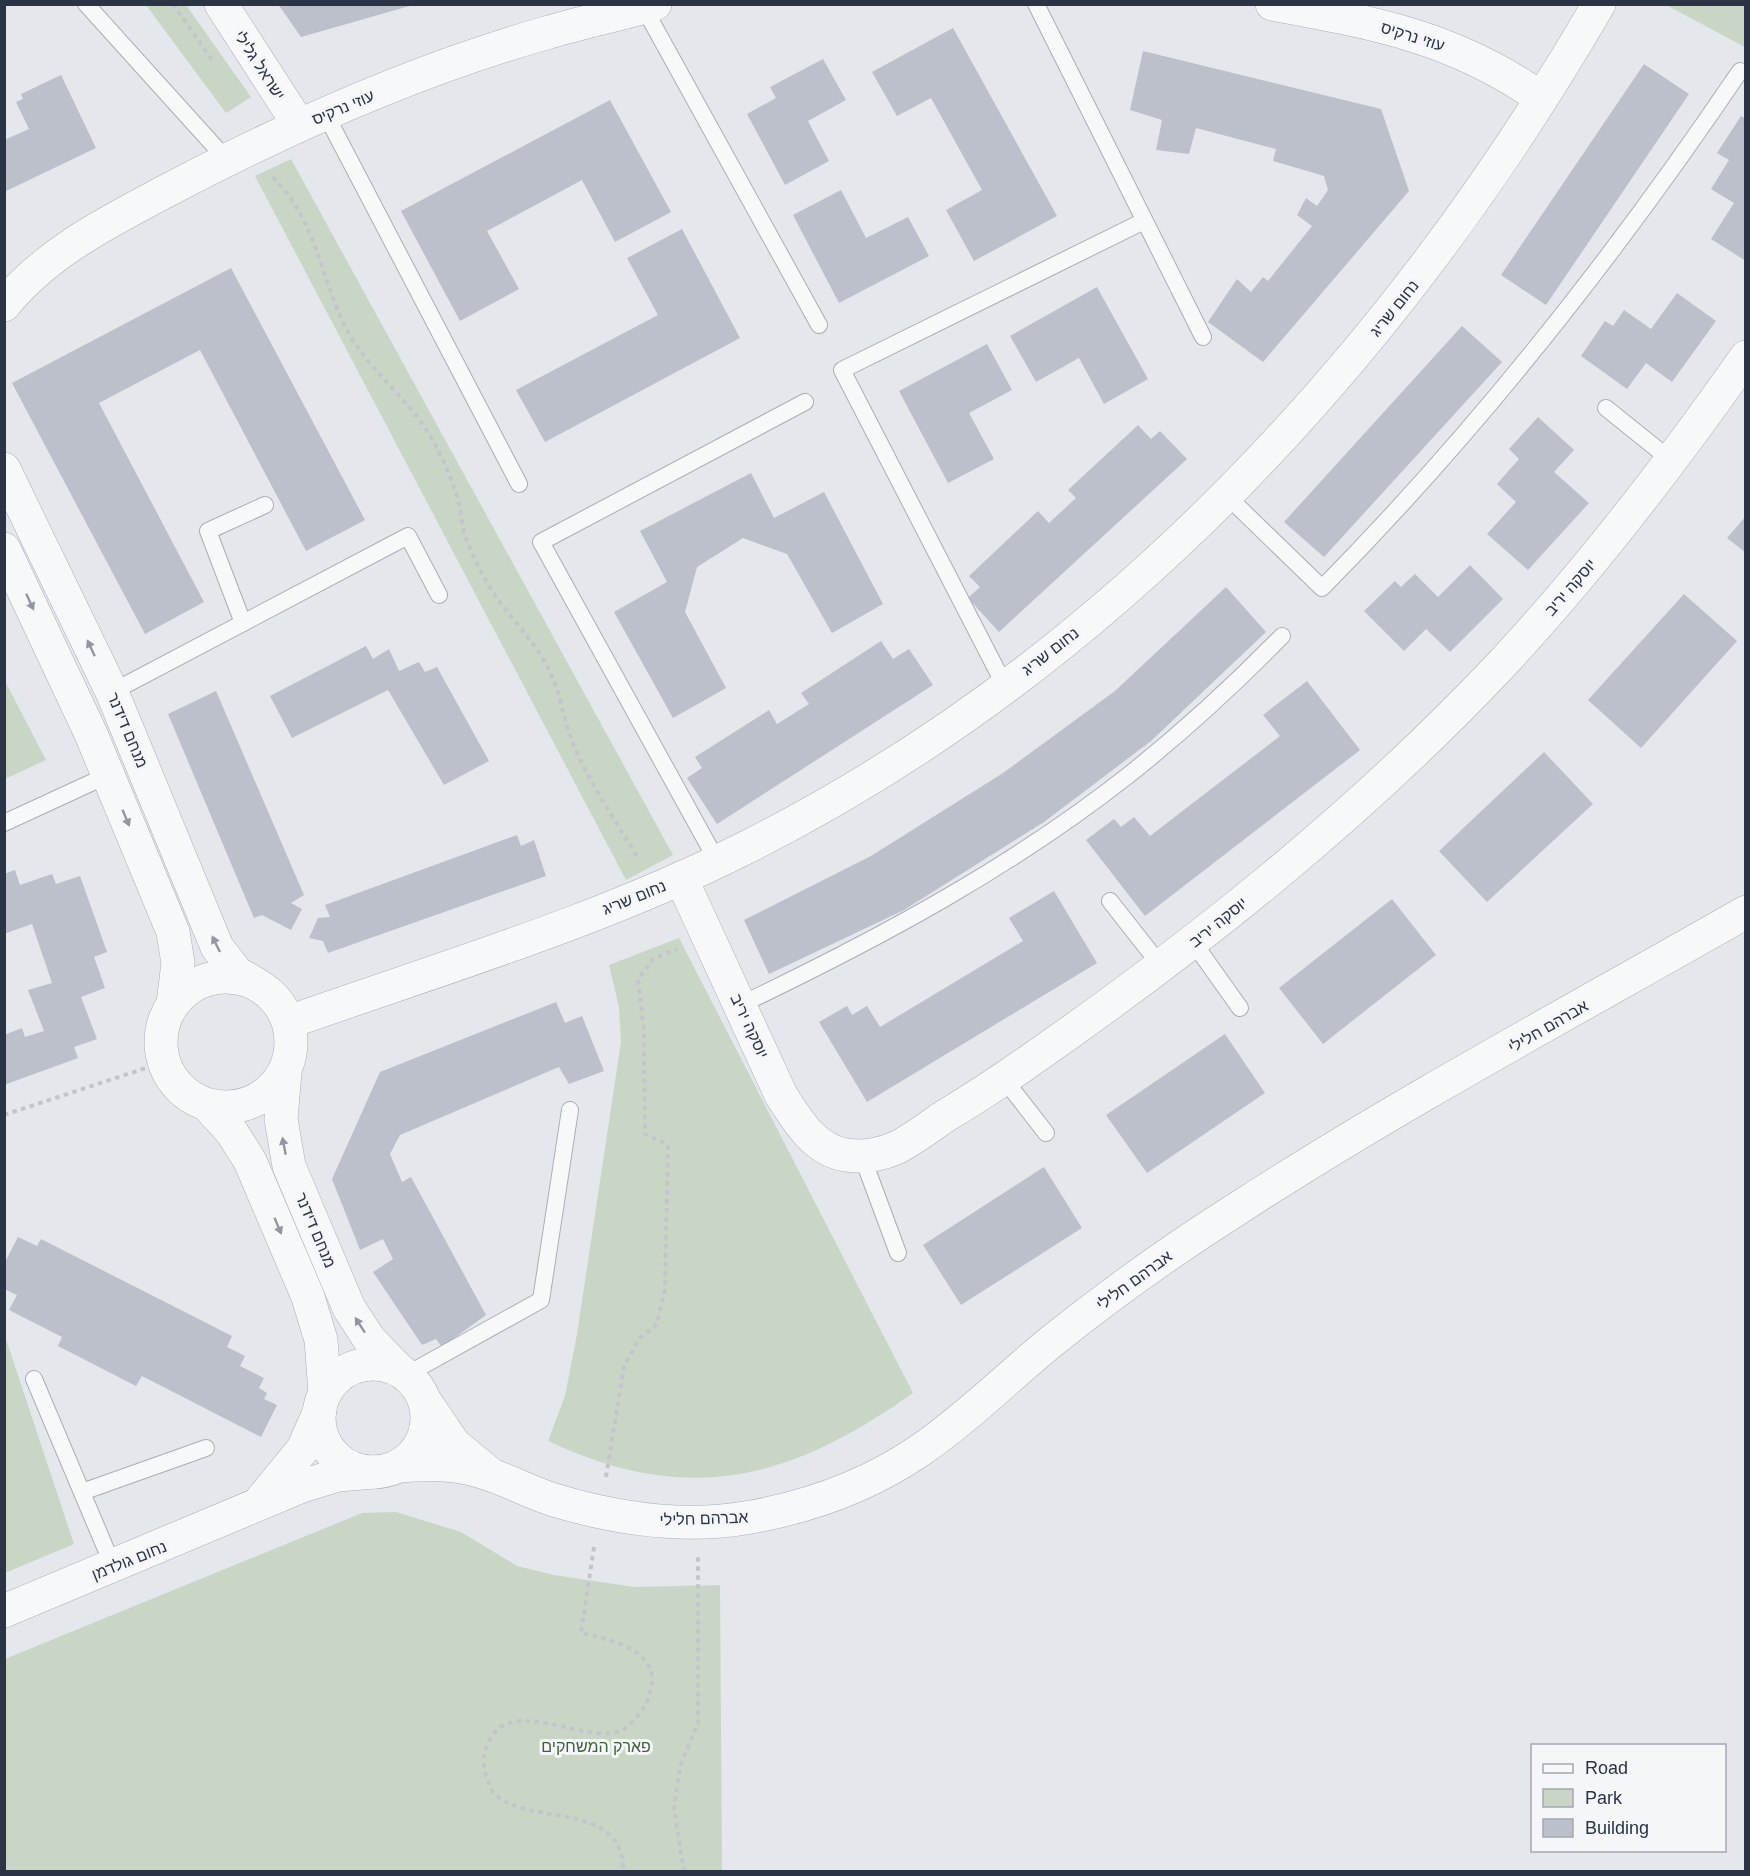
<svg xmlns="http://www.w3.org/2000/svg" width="1750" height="1876" font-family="Helvetica,Heebo,sans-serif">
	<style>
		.green { fill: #c9d6c5 }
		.building { fill: #bbc0ca }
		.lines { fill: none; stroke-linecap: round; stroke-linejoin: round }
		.service-casing { stroke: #a9aeb7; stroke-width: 18 }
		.minor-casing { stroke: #a9aeb7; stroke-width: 34 }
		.tertiary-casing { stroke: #a9aeb7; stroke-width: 34 }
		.path { stroke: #c2c5cb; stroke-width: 4; stroke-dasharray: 4.5 4.5; stroke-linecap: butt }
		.service { stroke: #f7f8fa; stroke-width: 16 }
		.minor { stroke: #f7f8fa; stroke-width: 33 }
		.tertiary { stroke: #f7f8fa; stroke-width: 33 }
		.oneway { fill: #9196a0 }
		.labels { text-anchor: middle; stroke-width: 6; stroke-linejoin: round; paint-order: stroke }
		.street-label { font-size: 16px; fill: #2b3445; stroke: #f4f6f9 }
		.park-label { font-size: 16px; fill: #3f6138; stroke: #f4f6f9 }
	</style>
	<rect width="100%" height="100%" fill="#e4e7ec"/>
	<g class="green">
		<polygon points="146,5 186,5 251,97 226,113"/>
		<polygon points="1666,5 1745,5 1745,47"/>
		<polygon points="291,159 673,855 626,880 255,176"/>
		<polygon points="4,679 46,760 5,779 4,779"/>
		<path d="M679 938 913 1393C790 1480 689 1507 548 1441L565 1396 577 1334 621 1042 619 1007 609 965Z"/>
		<polygon points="5,1336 74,1544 5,1573 4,1573"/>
		<polygon points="396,1512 461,1532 517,1566 554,1575 634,1587 720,1585 722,1871 5,1871 5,1659 362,1513"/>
	</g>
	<g class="building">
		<polygon points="278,4 413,4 413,5 301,37"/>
		<polygon points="953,28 1057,216 974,261 946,210 982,190 931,98 897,116 872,72"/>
		<polygon points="1143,51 1381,109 1409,191 1263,362 1208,322 1237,279 1251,292 1263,277 1268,281 1312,226 1297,215 1306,198 1317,206 1328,190 1324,176 1273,161 1276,149 1196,128 1189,154 1156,150 1162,120 1130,110"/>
		<polygon points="823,59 846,100 808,121 829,161 785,185 747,114 776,98 770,87"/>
		<polygon points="1644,64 1689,94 1546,305 1501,275"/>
		<polygon points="61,75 96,148 4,192 4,140 29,129 16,102 23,99 21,94"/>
		<polygon points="610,100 671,212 615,242 582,180 487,231 519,289 460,321 401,211"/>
		<polygon points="1741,116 1746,119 1746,261 1711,239 1734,203 1711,189 1729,160 1717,153"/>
		<polygon points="841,190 866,238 908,217 929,256 839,303 793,215"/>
		<polygon points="682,229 740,338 545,442 516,390 658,315 627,258"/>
		<polygon points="231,268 365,520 306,551 200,350 99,403 204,602 145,634 12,383"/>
		<polygon points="1097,287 1148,379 1104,404 1079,358 1036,382 1010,336"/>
		<polygon points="1677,293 1716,321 1672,382 1646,363 1627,389 1581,356 1605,321 1613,326 1624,310 1651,329"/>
		<polygon points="1462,326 1502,362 1324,557 1284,522"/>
		<polygon points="987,344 1012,390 969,413 994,459 948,483 899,391"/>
		<polygon points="1538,417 1574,450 1554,472 1589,503 1528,570 1487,534 1516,502 1497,484 1519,459 1509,449"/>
		<polygon points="1138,425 1151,439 1160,431 1187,459 999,632 968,598 980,587 969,576 1038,511 1049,523 1076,498 1068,490"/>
		<polygon points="751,473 774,518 824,492 883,604 832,633 787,554 743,538 697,567 685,612 726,688 673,718 614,612 667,582 640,531"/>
		<polygon points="1746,516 1746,553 1727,538"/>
		<polygon points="1470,565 1503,599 1450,652 1426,629 1404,651 1364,611 1395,581 1401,587 1415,574 1438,597"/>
		<polygon points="1226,587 1266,632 1151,741 1044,822 904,910 769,974 744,920 871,856 1003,773 1115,691"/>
		<polygon points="1684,594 1737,641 1641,748 1588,700"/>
		<polygon points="881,641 893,659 909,649 933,685 717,824 687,778 702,768 695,757 769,710 777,724 809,704 801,693"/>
		<polygon points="366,646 373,659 389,649 399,671 419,662 425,672 437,667 489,761 444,785 388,690 292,738 270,696"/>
		<polygon points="1307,681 1360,750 1145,916 1086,840 1114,819 1121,827 1134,817 1150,836 1280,736 1263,715"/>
		<polygon points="216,691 304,895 291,903 302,909 291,930 262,915 254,918 168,714"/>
		<polygon points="1544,752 1593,804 1487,902 1439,851"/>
		<polygon points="517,835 521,846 534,840 546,876 328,953 323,941 309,938 318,918 330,917 325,905"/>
		<polygon points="15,870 20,885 52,874 56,884 80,876 107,952 94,957 105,988 81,997 97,1039 74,1047 78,1058 4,1085 4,1035 22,1028 25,1037 44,1031 28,990 52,983 32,924 4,934 4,874"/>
		<polygon points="1054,891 1097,963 867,1102 819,1022 847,1006 852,1015 867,1006 880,1027 1023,941 1009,918"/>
		<polygon points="1392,899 1436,955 1323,1044 1279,988"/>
		<polygon points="556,1002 565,1023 582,1016 604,1071 569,1084 559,1067 400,1135 390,1154 402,1182 411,1177 486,1315 442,1347 436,1339 422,1345 373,1272 393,1259 383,1239 360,1250 332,1179 380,1072"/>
		<polygon points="1225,1034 1265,1093 1147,1173 1106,1115"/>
		<polygon points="1044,1167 1082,1228 961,1305 923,1245"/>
		<polygon points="18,1237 37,1246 41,1239 232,1336 227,1347 245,1356 240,1366 264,1378 259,1388 267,1393 264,1399 277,1405 261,1437 142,1376 136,1386 58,1346 62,1337 9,1310 17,1295 4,1289 4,1264"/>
	</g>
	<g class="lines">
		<defs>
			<g id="service">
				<polyline points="86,4 226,159"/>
				<polyline points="1036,4 1203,337"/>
				<polyline points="644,8 819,325"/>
				<polyline points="325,113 519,484"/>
				<polyline points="1606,408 1672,461"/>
				<path d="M1226 495 1322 588C1479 429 1615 256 1740 71"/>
				<polyline points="243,623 208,531 265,505"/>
				<polyline points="1005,686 842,370 1144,221"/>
				<polyline points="112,692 408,536 439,595"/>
				<polyline points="4,823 108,775"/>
				<polyline points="717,861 541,542 805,402"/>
				<polyline points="1110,901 1161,966"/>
				<polyline points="1193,942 1240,1008"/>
				<path d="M740 1005C876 940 1011 868 1130 774 1184 731 1234 685 1282 636"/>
				<polyline points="1004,1079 1046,1133"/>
				<polyline points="862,1156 898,1253"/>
				<polyline points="406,1375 541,1300 570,1110"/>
				<polyline points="34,1379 113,1566"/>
				<polyline points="82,1492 206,1448"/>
			</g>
			<g id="minor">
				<polyline points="221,4 299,125"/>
				<path d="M1272 4C1375 23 1454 37 1541 98"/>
				<path d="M4 305C48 251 110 221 170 189 290 126 415 70 546 33 582 22 619 15 655 4"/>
				<path d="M681 878 781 1095C797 1120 814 1150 846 1155 863 1158 883 1154 898 1147 913 1139 928 1128 942 1118 970 1101 998 1083 1025 1064 1195 946 1357 817 1499 667 1590 570 1670 465 1746 357"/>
				<polyline points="425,1401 454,1444 488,1472"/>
				<path d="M398 1466C426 1464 454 1463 482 1472 506 1479 529 1492 554 1500 617 1519 686 1529 751 1517 812 1506 870 1485 922 1449 968 1417 1008 1377 1052 1341 1112 1293 1175 1248 1240 1207 1402 1102 1578 1008 1746 912"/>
				<polyline points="262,1499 303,1449 320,1410"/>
				<polyline points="4,1611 302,1486 338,1475 374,1472"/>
			</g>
			<g id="tertiary">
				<polyline points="4,469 112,692 217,947 237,973 256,984"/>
				<polyline points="4,549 91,734 173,932 178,963 173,1004"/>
				<circle cx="226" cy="1042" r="65"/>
				<path d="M289 1022C442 968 600 921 745 848 1110 665 1396 354 1599 4"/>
				<polyline points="285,1072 281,1119 289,1166 349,1308 369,1339 398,1369"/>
				<polyline points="207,1105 231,1131 250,1161 308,1297 321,1340 325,1393"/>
				<circle cx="373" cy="1418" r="54"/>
			</g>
		</defs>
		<use href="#service" class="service-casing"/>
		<use href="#minor" class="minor-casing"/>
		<use href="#tertiary" class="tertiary-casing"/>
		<g class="path">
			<polyline points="173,4 212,60"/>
			<path d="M273 177C317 223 318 269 343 322 364 367 406 395 431 437 443 459 453 480 459 504 462 516 462 532 468 543 475 560 483 577 493 592 509 617 531 637 546 664 560 689 562 715 572 741 589 783 616 821 639 860"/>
			<polyline points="4,1115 164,1062"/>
			<polyline points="606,1477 624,1366 640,1338 657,1324 665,1289 668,1145 645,1134 644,1031 638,980 653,959 677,949"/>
			<path d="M594 1547 581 1633C607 1639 660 1649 651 1688 649 1695 648 1703 643 1709 637 1716 629 1728 620 1731 582 1744 512 1695 489 1741 479 1760 485 1775 493 1793 498 1797 503 1801 508 1803 548 1822 625 1807 623 1872"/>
			<polyline points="684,1872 674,1808 680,1766 698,1723 698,1556"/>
		</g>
		<use href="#service" class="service"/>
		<use href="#minor" class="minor"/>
		<use href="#tertiary" class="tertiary"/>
	</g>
	<defs><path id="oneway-solid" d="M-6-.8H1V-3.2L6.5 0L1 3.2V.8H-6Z" transform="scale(1.5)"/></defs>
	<g class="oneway">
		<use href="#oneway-solid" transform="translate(30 602) rotate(65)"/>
		<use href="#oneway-solid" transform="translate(91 648) rotate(-115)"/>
		<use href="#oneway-solid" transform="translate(126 818) rotate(67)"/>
		<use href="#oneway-solid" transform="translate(216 944) rotate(-116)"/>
		<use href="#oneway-solid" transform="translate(284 1146) rotate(-101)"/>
		<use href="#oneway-solid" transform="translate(278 1226) rotate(67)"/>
		<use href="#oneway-solid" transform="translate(360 1325) rotate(-123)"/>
	</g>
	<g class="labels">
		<g class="street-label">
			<text transform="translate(1413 36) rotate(17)" y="6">עוזי נרקיס</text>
			<text transform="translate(260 65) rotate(57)" y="6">ישראל גלילי</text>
			<text transform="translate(343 107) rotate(-23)" y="6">עוזי נרקיס</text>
			<text transform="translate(1394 308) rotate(-51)" y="6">נחום שריג</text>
			<text transform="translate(1570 587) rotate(-49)" y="6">יוסקה יריב</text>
			<text transform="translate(1050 651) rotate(-38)" y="6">נחום שריג</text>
			<text transform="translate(128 730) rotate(67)" y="6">מנחם דידנר</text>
			<text transform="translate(634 897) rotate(-22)" y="6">נחום שריג</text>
			<text transform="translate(1218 922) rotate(-39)" y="6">יוסקה יריב</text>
			<text transform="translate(750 1026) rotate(65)" y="6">יוסקה יריב</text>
			<text transform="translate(1548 1026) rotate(-30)" y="6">אברהם חלילי</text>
			<text transform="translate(316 1230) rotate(67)" y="6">מנחם דידנר</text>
			<text transform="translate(1134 1280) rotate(-36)" y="6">אברהם חלילי</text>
			<text transform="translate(704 1518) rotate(-2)" y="6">אברהם חלילי</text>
			<text transform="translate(129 1560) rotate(-22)" y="6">נחום גולדמן</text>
		</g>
		<g class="park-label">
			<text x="596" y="1752">פארק המשחקים</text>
		</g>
	</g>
	<rect width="1750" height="1876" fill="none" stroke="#2b3445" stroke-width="12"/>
	<rect x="1531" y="1744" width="195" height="108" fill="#f4f6f9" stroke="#a4a8b1" stroke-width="1.5"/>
	<rect x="1543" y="1764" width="30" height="9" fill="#f7f8fa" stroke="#a4a8b1" stroke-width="1.5"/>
	<text x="1585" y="1774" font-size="18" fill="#2b3445">Road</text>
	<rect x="1543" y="1789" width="30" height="18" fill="#c9d6c5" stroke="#a4a8b1" stroke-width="1.5"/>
	<text x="1585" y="1804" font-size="18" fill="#2b3445">Park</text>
	<rect x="1543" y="1819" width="30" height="18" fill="#bbc0ca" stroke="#a4a8b1" stroke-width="1.5"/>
	<text x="1585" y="1834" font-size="18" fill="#2b3445">Building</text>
</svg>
